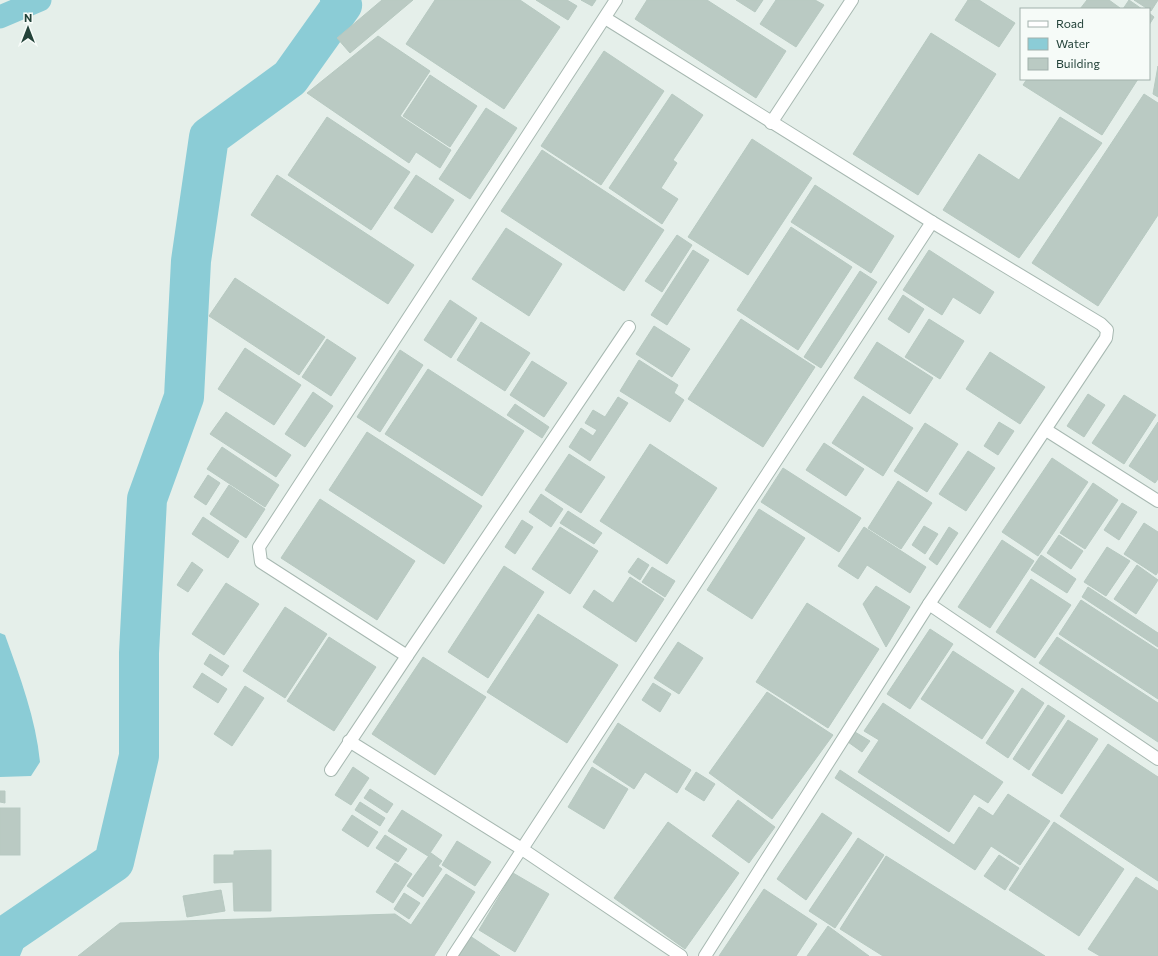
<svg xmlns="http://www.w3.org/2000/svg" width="1158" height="956" font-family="Commissioner,sans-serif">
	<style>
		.water { fill: #8bccd6 }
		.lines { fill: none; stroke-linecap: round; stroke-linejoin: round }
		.canal { stroke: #8bccd6; stroke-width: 23 }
		.river { stroke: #8bccd6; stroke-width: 40 }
		.building { fill: #bacac3; stroke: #b7c9c1 }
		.lane-casing { stroke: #a7b8b1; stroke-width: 12 }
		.street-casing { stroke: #a7b8b1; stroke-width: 14 }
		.lane { stroke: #fff; stroke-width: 10 }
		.street { stroke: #fff; stroke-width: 12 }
	</style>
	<rect width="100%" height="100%" fill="#e5efea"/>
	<path class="water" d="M0 633 5 635C20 677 36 719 40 762L31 776 0 777Z"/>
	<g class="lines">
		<polyline class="canal" points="0,17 40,0"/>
		<polyline class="river" points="0,952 7,935 114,862 139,756 139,653 147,499 184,397 191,261 209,137 290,78 342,5 340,0"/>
	</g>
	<g class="building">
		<polygon points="382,0 413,0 350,53 337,38"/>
		<polygon points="435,0 520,0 560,27 504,109 406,44"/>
		<polygon points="536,0 567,0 577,6 568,20"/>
		<polygon points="581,0 596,0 592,6"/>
		<polygon points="647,0 707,0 786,51 756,98 635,19"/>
		<polygon points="736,0 763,0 755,12"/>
		<polygon points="776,0 815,0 824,5 796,47 760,24"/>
		<polygon points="968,0 979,0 1015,23 999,47 955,20"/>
		<polygon points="1087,0 1109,0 1120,8 1080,9"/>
		<polygon points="1129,0 1142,9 1123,9"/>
		<polygon points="1134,0 1158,0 1151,11"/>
		<polygon points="1149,13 1154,17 1149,25"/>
		<polygon points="931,33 996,74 918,195 853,154"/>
		<polygon points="378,36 430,71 400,116 451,150 440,168 416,152 409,163 307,93"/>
		<polygon points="604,51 664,91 601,185 541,146"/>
		<polygon points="1158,66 1158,97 1153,94"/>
		<polygon points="430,75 477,106 450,147 403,116"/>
		<polygon points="1027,79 1138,79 1102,135 1023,85"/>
		<polygon points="672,94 703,115 673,160 677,163 661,188 678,199 662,224 609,188"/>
		<polygon points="1144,94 1158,103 1158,215 1098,306 1032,263"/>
		<polygon points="486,108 517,128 470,199 439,179"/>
		<polygon points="327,117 410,172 371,230 288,175"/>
		<polygon points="1060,117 1102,143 1019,258 943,210 979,154 1019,180"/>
		<polygon points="752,139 812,178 748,275 688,237"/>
		<polygon points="542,150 664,230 624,291 501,211"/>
		<polygon points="277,175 414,265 388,304 251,215"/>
		<polygon points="416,175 454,200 432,233 394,208"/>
		<polygon points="815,185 894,236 871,273 791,222"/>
		<polygon points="791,227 852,267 798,350 737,310"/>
		<polygon points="506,228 562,264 529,316 472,279"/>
		<polygon points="677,235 692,245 662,292 645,281"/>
		<polygon points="693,250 709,260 667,325 651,315"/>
		<polygon points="929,250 994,292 980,314 953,297 942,315 903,290"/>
		<polygon points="860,271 877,282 821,368 804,357"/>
		<polygon points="235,278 325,337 299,375 209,316"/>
		<polygon points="903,295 924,309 909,333 888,319"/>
		<polygon points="450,300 477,318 451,358 424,340"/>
		<polygon points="741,319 815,367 763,447 688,399"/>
		<polygon points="929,319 964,341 940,379 905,357"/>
		<polygon points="481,322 530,353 505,391 457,360"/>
		<polygon points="654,326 690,349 672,377 636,354"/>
		<polygon points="327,339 356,358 331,396 302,377"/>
		<polygon points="877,342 933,378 910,414 854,378"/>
		<polygon points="245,348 301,385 274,425 218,389"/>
		<polygon points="400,350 423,365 380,432 357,417"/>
		<polygon points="990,352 1045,387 1020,424 966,389"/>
		<polygon points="639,360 678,385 674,393 684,400 670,422 620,391"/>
		<polygon points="532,361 567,383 544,417 510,395"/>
		<polygon points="428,369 524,431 482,496 385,434"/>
		<polygon points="313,392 333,406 305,447 285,434"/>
		<polygon points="1088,394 1105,405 1084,437 1067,426"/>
		<polygon points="1124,395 1156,415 1124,464 1092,443"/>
		<polygon points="863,396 913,428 883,476 832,443"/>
		<polygon points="618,397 628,403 590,461 569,447 581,428 593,436 597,430 585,423 593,410 605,417"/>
		<polygon points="515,404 549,427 542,438 507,415"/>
		<polygon points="226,412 291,455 276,477 210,434"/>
		<polygon points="999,422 1014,431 998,455 984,446"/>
		<polygon points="1158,422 1158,479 1155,483 1129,466"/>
		<polygon points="925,423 958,444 927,492 894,471"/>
		<polygon points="367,432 482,506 444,564 329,490"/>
		<polygon points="824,443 864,469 846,496 806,470"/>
		<polygon points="650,444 717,488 667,564 600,521"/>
		<polygon points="222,447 279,485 265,507 207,469"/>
		<polygon points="968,451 995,468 966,511 939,494"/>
		<polygon points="569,454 605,477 581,513 545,490"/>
		<polygon points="1052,458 1088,482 1038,556 1002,532"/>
		<polygon points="783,468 861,518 839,552 761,502"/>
		<polygon points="208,475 220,483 206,505 194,497"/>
		<polygon points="898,481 932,503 901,549 868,528"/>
		<polygon points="1093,483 1118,500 1085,549 1060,533"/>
		<polygon points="229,485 265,509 246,538 210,514"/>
		<polygon points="541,494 563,509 551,527 529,512"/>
		<polygon points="320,499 415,561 377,620 281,558"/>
		<polygon points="1122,503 1137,512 1119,540 1104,530"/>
		<polygon points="759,509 805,538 752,619 707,590"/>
		<polygon points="568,511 602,533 594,544 560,523"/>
		<polygon points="203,517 239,541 228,558 192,534"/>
		<polygon points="522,520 533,527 515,554 505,547"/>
		<polygon points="1144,523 1158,532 1158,572 1156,575 1124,554"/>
		<polygon points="924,526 938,534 925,554 912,545"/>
		<polygon points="560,527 598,551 570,594 532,569"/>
		<polygon points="864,527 926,567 910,593 867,565 858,579 838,566"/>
		<polygon points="949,527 958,533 937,565 929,559"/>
		<polygon points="1059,535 1083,551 1071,569 1047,553"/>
		<polygon points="1002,540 1034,561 990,628 958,607"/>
		<polygon points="1107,547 1130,561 1106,596 1084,582"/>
		<polygon points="1041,555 1076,579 1067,593 1031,570"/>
		<polygon points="638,558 649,565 640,580 628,572"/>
		<polygon points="192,562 203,570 188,592 177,585"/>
		<polygon points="1137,565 1158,580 1136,614 1114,599"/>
		<polygon points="504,566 544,592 488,678 448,652"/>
		<polygon points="652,567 675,581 665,597 642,582"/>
		<polygon points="630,577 664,599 636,642 583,607 594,590 613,603"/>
		<polygon points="1031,579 1071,605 1035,658 996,632"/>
		<polygon points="226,583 259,604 224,655 192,634"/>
		<polygon points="876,586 910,607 886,647 863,604"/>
		<polygon points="1088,587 1158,633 1158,647 1082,597"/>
		<polygon points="1081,600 1158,650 1158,699 1059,634"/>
		<polygon points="807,603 879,649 828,728 756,682"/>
		<polygon points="285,607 327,634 285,698 243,671"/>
		<polygon points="538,614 618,665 567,743 487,692"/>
		<polygon points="930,629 953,644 910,709 887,694"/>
		<polygon points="329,637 376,667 334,731 287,701"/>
		<polygon points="1057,637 1158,703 1158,742 1039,663"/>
		<polygon points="678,642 703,658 679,694 654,678"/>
		<polygon points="953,651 1014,691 982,739 921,699"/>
		<polygon points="210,654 229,666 222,676 204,664"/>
		<polygon points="423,657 486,697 435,775 372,734"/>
		<polygon points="202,673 227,689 218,703 193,687"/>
		<polygon points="653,683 671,694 660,712 642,700"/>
		<polygon points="245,686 264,698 232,746 214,734"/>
		<polygon points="1022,688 1044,703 1008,758 986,743"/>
		<polygon points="767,692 833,735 772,819 709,773"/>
		<polygon points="883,703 1003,782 988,803 974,794 949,832 858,772 879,740 864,731"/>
		<polygon points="1048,705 1065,716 1029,770 1013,759"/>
		<polygon points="1068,720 1098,739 1062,794 1032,775"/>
		<polygon points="618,723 691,770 677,793 645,772 634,789 593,762"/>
		<polygon points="855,732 870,741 862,752 848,742"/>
		<polygon points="1108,744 1158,777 1158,881 1060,816"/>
		<polygon points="353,767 369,778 351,805 335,795"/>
		<polygon points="592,767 628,789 604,829 568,807"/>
		<polygon points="840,770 954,845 979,807 993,816 1008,794 1050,821 1020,865 991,846 975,870 835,778"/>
		<polygon points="696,772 715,784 704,801 685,789"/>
		<polygon points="370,789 393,804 387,813 364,798"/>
		<polygon points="0,791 5,791 5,803 0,802"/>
		<polygon points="738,800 775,827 749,863 712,836"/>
		<polygon points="360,802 385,818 380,826 355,810"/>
		<rect x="0" y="808" width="20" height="47"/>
		<polygon points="402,810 442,835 428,856 388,831"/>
		<polygon points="822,813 852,833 806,900 777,879"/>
		<polygon points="352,815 378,832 368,847 342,830"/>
		<polygon points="668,822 739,873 685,949 614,898"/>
		<polygon points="1054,822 1124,869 1079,936 1009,890"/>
		<polygon points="385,835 407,849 398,862 376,848"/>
		<polygon points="858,838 884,855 835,928 809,911"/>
		<polygon points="457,841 491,862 475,886 442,865"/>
		<polygon points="271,850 271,911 234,911 233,882 214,883 214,855 234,855 234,851"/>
		<polygon points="431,853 442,861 438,866 442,869 423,897 407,886"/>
		<polygon points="999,855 1019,868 1005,890 984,876"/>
		<polygon points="886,856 1045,956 883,956 840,929"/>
		<polygon points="395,863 412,874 393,903 376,892"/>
		<polygon points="513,873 549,894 515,952 479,930"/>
		<polygon points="446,874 475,892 434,956 78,956 120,923 395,914 411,925"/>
		<polygon points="1136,877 1158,891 1158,956 1100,956 1088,949"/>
		<polygon points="764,889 817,924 796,956 719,956"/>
		<polygon points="221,890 225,911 187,917 183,896"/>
		<polygon points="404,893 420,903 409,919 394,909"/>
		<polygon points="828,926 869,956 807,956"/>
		<polygon points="470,936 500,956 456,956"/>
	</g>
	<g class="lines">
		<defs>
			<polyline id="lane" points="452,956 522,849"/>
			<g id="street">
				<polyline points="616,0 259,547 261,562 407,656 629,327"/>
				<polyline points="605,18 932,222 1101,324 1107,330 1106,338 929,604 705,956"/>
				<polyline points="771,123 852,0"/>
				<polyline points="1046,430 1158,501"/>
				<polyline points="929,604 1158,759"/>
				<polyline points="349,741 522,849 681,956"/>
				<polyline points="331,770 407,656"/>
				<polyline points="522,849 932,222"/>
			</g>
		</defs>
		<use href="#lane" class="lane-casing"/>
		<use href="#street" class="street-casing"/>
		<use href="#lane" class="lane"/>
		<use href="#street" class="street"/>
	</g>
	<rect x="1020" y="8" width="130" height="72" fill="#f6fbf8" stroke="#a2b1ac"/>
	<rect x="1028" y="21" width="20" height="6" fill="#ffffff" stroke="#a2b1ac"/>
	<text x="1056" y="28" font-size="12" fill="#234239">Road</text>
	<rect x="1028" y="38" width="20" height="12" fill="#8bccd6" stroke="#a2b1ac"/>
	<text x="1056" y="48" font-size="12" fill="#234239">Water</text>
	<rect x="1028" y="58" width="20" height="12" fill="#bacac3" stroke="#a2b1ac"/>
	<text x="1056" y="68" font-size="12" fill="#234239">Building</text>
	<g transform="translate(28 28)" stroke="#f6fbf8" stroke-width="3" paint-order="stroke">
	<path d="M0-3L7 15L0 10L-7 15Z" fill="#234239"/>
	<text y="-6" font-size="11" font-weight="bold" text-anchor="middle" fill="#234239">N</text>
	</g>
</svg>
